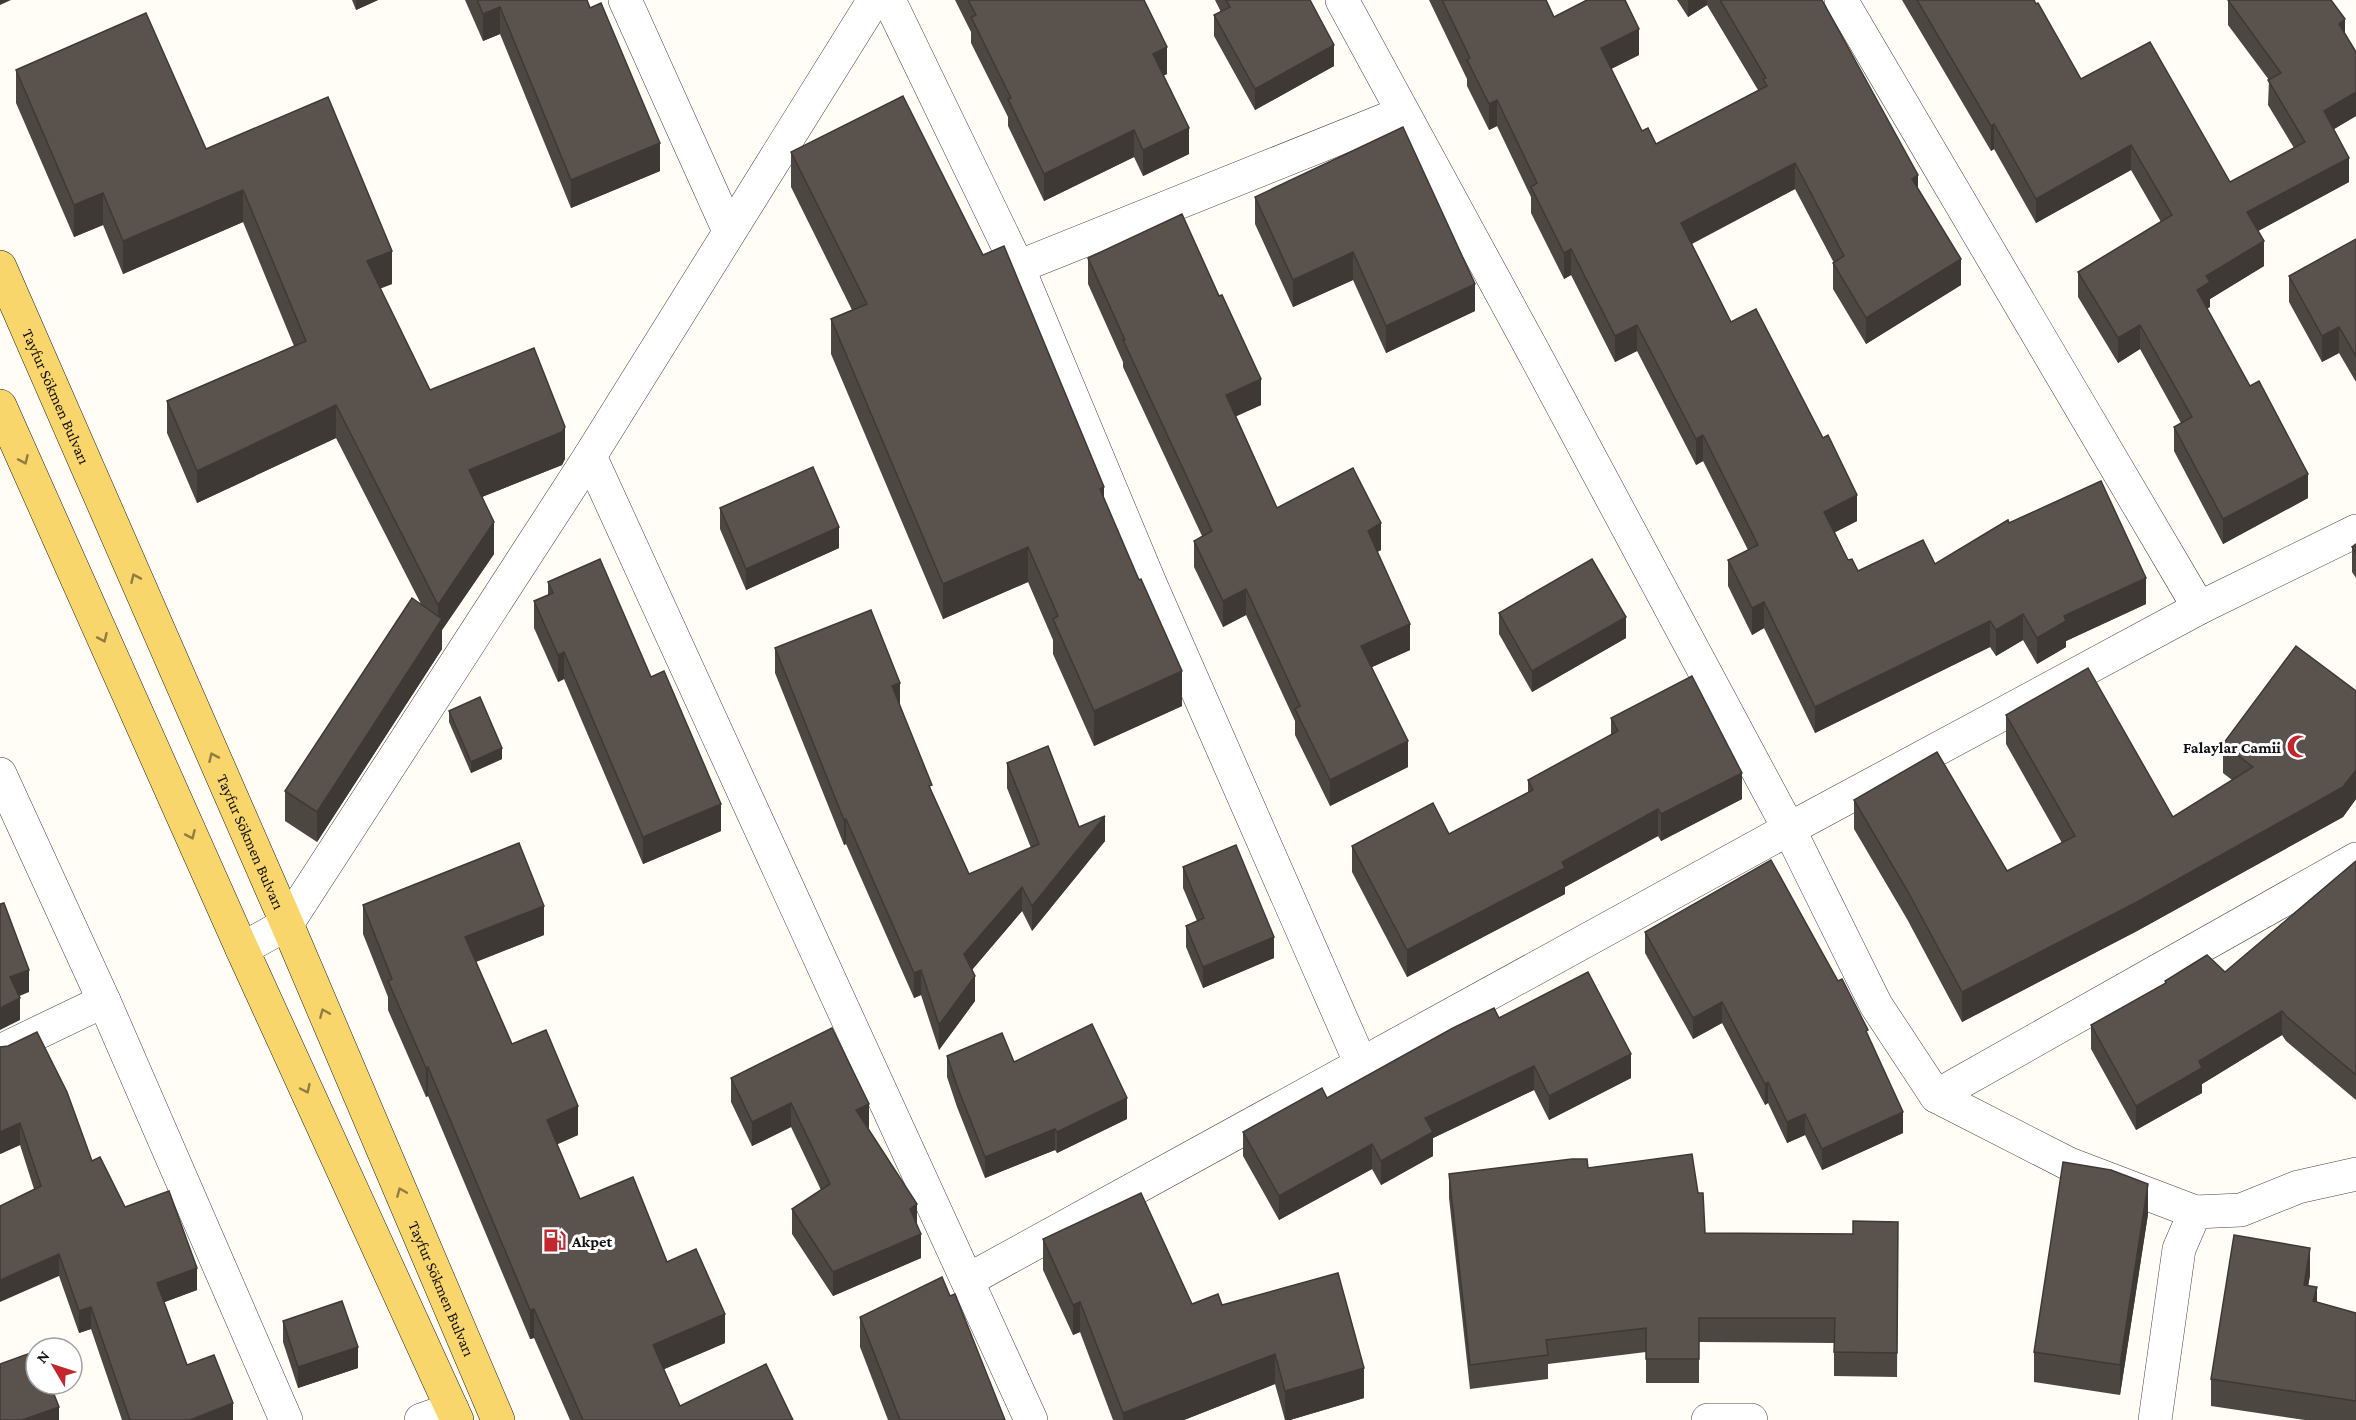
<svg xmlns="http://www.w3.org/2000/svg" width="2356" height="1420" font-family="'Crimson Pro',serif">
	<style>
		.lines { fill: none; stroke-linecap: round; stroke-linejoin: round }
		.minor-casing { stroke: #444; stroke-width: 34 }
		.major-casing { stroke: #222; stroke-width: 34 }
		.minor { stroke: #fff; stroke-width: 33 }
		.major { stroke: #f9d66b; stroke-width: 33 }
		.wall { fill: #4d4742 }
		.shaded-wall { fill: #3f3936 }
		.building { fill: #5a524d; stroke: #3f3936; stroke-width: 1.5 }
		.oneway { stroke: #917d42 }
		.labels { text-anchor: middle; stroke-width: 6; stroke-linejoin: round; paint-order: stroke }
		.street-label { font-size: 16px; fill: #111; stroke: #fff }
		.poi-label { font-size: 16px; font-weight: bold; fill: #111; stroke: #fff; text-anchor: end }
	</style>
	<rect width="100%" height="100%" fill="#fffdf5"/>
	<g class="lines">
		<defs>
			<g id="minor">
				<polyline points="625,0 729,231"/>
				<polyline points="889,0 1018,267 1150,583 1361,1064"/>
				<polyline points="1342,0 1533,351 1789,829 1876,1005 1936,1096 2069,1164 2195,1212"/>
				<polyline points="1841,0 2199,608"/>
				<polyline points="1018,267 1402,113"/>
				<polyline points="590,456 1031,1420"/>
				<polyline points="0,774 104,1001 286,1420"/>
				<polyline points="242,949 287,924 590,456 874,0"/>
				<polyline points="0,1051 104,1001"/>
				<polyline points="1936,1096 2356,859"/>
				<polyline points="968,1280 1789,829 2199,608 2356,531"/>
				<polyline points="421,1420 452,1409"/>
				<polyline points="1708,1420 1751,1420"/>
				<polyline points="2155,1420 2179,1249 2195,1212 2241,1210 2298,1187 2356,1174"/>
			</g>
			<g id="major">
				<path id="s1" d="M0 267 287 924 498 1420"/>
				<polyline points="0,406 242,949 457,1420"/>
			</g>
		</defs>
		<use href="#minor" class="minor-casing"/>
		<use href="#major" class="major-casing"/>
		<use href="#minor" class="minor"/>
		<use href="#major" class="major"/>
	</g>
	<g class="wall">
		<polygon points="352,0 378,0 356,10"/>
		<polygon points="465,0 587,0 660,171 571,208 500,34 483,41"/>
		<polygon points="955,0 1144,0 1167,74 1163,75 1189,154 1143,176 1134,157 1044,201 1008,126 1008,117 971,43 971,32"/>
		<polygon points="1215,0 1310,0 1334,66 1255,110 1214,36 1214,15 1221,12"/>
		<polygon points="1429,0 1546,0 1554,17 1639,55 1611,69 1642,131 1656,144 1758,90 1707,5 1688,17 1677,0 1822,0 1918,189 1961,285 1866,344 1833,289 1833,263 1834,263 1795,189 1692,244 1731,322 1857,521 1835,532 1848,560 1858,571 1935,564 2009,523 2146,604 2066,641 2066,647 2037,664 2023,640 1996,656 1990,647 1815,733 1764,628 1752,635 1728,586 1728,560 1748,550 1703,461 1696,465 1637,351 1615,362 1571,275 1564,279 1531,213 1531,197 1497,126 1489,130 1467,86 1467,79"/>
		<polygon points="1902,0 2034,0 2081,79 2230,182 2294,148 2268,105 2269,80 2228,25 2228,0 2345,34 2356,52 2356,116 2334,129 2349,182 2258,231 2264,266 2210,299 2210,307 2207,308 2308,498 2223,544 2174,451 2174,427 2181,423 2140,349 2118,363 2078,297 2078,272 2161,222 2131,170 2036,223 1994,149 1991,151"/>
		<polygon points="16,70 206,149 392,284 380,288 430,390 565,459 562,465 482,497 494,554 442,630 442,649 317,842 285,821 285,791 421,604 336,438 197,503 167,433 167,401 294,346 243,222 123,274 103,225 74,237 16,103"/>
		<polygon points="791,152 1104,500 1182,706 1094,746 1053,654 1053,640 1028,582 943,619 831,354 831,319 852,310 791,187"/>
		<polygon points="1255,197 1475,311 1386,353 1353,280 1293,307 1255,224"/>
		<polygon points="2356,239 2356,382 2339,353 2322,362 2289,302 2289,276"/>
		<polygon points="1088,258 1261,405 1236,416 1277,508 1381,550 1377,552 1410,650 1372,667 1408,767 1330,806 1295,735 1295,721 1246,615 1223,627 1194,567 1194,541 1202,536 1123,367 1123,362 1088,284"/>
		<polygon points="720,508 839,548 746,590 720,529"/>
		<polygon points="2356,544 2356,578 2352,572 2352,547"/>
		<polygon points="548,582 651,677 721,831 643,864 564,679 558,682 534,628 534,601 548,595"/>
		<polygon points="1499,613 1626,638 1532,692 1499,634"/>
		<polygon points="775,648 900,706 932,792 969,874 1031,848 1007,788 1007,763 1079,827 1105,841 1032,931 1022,911 972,970 975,1001 939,1050 921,995 914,998 846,844 844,845 775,673"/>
		<polygon points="2356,691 2356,799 2343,817 2137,931 1962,1022 1907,919 1854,829 1854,800 2007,871 2062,843 2006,744 2006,715 2173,817 2232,780 2223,773 2223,744"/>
		<polygon points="449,711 502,759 471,773 449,722"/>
		<polygon points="1611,718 1742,799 1661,841 1658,836 1565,887 1565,894 1407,977 1352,872 1352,846 1449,834 1528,792 1528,780 1611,735"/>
		<polygon points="2356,861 2356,1100 2286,1041 2282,1035 2202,1084 2202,1093 2136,1130 2091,1049 2091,1025 2165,984 2165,981 2225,972"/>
		<polygon points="1183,867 1274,958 1203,988 1186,947 1186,926 1197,921 1183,888"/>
		<polygon points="363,905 544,935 476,962 512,1044 578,1135 557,1144 580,1199 667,1262 725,1343 664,1369 680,1406 793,1420 570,1420 534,1338 530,1339 428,1096 426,1097 388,1010 388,997 363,934"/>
		<polygon points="1645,932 1868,1035 1903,1133 1822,1170 1805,1135 1787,1143 1768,1103 1765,1105 1722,1023 1693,1039 1645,953"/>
		<polygon points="1499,1018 1631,1078 1549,1120 1534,1090 1433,1138 1433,1156 1381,1185 1372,1169 1279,1220 1243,1156 1243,1132 1327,1098"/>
		<polygon points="0,1047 92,1161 125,1207 197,1290 164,1302 187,1365 233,1420 122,1420 91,1329 79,1333 59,1276 34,1189 20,1145 0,1154"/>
		<polygon points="947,1056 1014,1062 1127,1119 1057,1153 1055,1150 985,1178 957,1107 947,1077"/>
		<polygon points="731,1078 869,1129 917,1225 921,1258 833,1296 792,1234 792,1209 821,1190 791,1127 752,1146 731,1102"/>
		<polygon points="1588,1168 1698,1193 1705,1233 1853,1234 1898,1222 1897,1377 1834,1376 1834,1343 1699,1342 1699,1383 1646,1383 1646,1352 1548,1364 1548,1379 1470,1389 1449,1198 1449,1174"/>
		<polygon points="2148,1214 2120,1395 2034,1382 2034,1352"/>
		<polygon points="1043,1239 1192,1304 1222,1305 1364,1398 1290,1420 1285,1420 1275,1384 1184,1420 1113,1420 1080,1332 1073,1335 1043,1270"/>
		<polygon points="2310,1275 2308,1286 2317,1302 2356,1313 2356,1420 2305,1420 2211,1406 2211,1379"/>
		<polygon points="860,1317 1005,1420 888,1420 860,1347"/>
		<polygon points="283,1321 358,1368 298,1388 283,1342"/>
	</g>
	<g class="shaded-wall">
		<polygon points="0,0 11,0 0,5"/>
		<polygon points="356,0 378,0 356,10"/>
		<polygon points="1688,0 1707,0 1707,5 1688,17"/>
		<polygon points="500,7 500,34 483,41 483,14"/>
		<polygon points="2345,19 2345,44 2339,24"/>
		<polygon points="1639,29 1639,55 1601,74 1601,48"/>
		<polygon points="1334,45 1334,66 1255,110 1255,89"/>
		<polygon points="1167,47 1167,74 1153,81 1153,54"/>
		<polygon points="2356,92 2356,116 2324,135 2324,111"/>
		<polygon points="1497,100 1497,126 1489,130 1489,104"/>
		<polygon points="1994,124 1994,149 1991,151 1991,126"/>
		<polygon points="1189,128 1189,154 1143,176 1143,150"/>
		<polygon points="1134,130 1134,157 1044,201 1044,174"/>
		<polygon points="660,143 660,171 571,208 571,180"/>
		<polygon points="2131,145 2131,170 2036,223 2036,199"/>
		<polygon points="2349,158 2349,182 2247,237 2247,212"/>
		<polygon points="1795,163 1795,189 1681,249 1681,223"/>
		<polygon points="1918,175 1918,201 1912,179"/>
		<polygon points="243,190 243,222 123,274 123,241"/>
		<polygon points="103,193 103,225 74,237 74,205"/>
		<polygon points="2264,241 2264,266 2210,299 2210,307 2197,315 2197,290 2206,276"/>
		<polygon points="1571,249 1571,275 1564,279 1564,253"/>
		<polygon points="392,251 392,284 367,294 367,261"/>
		<polygon points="1353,252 1353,280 1293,307 1293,280"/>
		<polygon points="1961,259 1961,285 1866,344 1866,318"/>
		<polygon points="1475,284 1475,311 1386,353 1386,326"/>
		<polygon points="1637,325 1637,351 1615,362 1615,336"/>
		<polygon points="2140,325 2140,349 2118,363 2118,338"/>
		<polygon points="2339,327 2339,353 2322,362 2322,336"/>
		<polygon points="1261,379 1261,405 1226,421 1226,395"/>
		<polygon points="336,405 336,438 197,503 197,471"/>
		<polygon points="565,427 565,459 562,465 469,502 469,470"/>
		<polygon points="1703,435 1703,461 1696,465 1696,439"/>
		<polygon points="2308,474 2308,498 2223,544 2223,519"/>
		<polygon points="1104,487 1104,522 1100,489"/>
		<polygon points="1857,495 1857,521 1824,538 1824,512"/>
		<polygon points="494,522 494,554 442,630 442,649 317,842 317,812 438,626 438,605"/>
		<polygon points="1381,523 1381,550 1368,557 1368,531"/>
		<polygon points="839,527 839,548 746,590 746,569"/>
		<polygon points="1028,547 1028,582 943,619 943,584"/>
		<polygon points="2146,578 2146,604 2066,641 2066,647 2037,664 2037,638 2064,616"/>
		<polygon points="1246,589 1246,615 1223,627 1223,601"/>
		<polygon points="1764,602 1764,628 1752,635 1752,608"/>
		<polygon points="2023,614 2023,640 1996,656 1996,630"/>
		<polygon points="1626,617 1626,638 1532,692 1532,671"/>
		<polygon points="1990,621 1990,647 1815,733 1815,707"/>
		<polygon points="1410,624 1410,650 1361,672 1361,646"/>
		<polygon points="564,652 564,679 558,682 558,655"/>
		<polygon points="1182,671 1182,706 1094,746 1094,711"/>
		<polygon points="900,683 900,708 892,686"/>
		<polygon points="1408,741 1408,767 1330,806 1330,780"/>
		<polygon points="502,748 502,759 471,773 471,762"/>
		<polygon points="2356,770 2356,799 2343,817 2137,931 1962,1022 1962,992"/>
		<polygon points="1742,773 1742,799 1661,841 1661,814"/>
		<polygon points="721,804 721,831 643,864 643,837"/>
		<polygon points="1658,809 1658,836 1565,887 1565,894 1407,977 1407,950 1562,862"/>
		<polygon points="1105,816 1105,841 1032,931 1032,906"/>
		<polygon points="846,819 846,844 844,845 844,820"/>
		<polygon points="1022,887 1022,911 964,979 964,954"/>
		<polygon points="544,906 544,935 465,966 465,937"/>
		<polygon points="1274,937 1274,958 1203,988 1203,967"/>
		<polygon points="29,970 29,992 10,1000 10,977"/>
		<polygon points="921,970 921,995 914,998 914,973"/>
		<polygon points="975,976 975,1001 939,1050 939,1025"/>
		<polygon points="20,998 20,1020 0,1030 0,1008"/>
		<polygon points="1722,1002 1722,1023 1693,1039 1693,1018"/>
		<polygon points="2282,1011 2282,1035 2202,1084 2202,1093 2136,1130 2136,1106 2199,1061"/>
		<polygon points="1631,1054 1631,1078 1549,1120 1549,1096"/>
		<polygon points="1534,1066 1534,1090 1433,1138 1433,1156 1381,1185 1381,1161 1425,1118"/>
		<polygon points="428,1067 428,1096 426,1097 426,1068"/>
		<polygon points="1768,1082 1768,1103 1765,1105 1765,1084"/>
		<polygon points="1127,1098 1127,1119 1057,1153 1057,1132"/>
		<polygon points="791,1103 791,1127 752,1146 752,1122"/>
		<polygon points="869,1104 869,1129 856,1110"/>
		<polygon points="578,1106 578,1135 547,1149 547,1120"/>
		<polygon points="1903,1112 1903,1133 1822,1170 1822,1149"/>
		<polygon points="1805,1114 1805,1135 1787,1143 1787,1122"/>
		<polygon points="20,1123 20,1145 0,1154 0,1132"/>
		<polygon points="1055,1129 1055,1150 985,1178 985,1157"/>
		<polygon points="1372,1144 1372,1169 1279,1220 1279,1196"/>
		<polygon points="2148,1184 2148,1214 2120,1395 2120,1365"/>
		<polygon points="917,1204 917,1229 910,1209"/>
		<polygon points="921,1234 921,1258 833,1296 833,1272"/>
		<polygon points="2310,1248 2310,1275 2304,1312 2304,1285"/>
		<polygon points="59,1254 59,1276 0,1302 0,1280"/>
		<polygon points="197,1268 197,1290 157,1305 157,1283"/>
		<polygon points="2317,1287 2317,1314 2313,1301"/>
		<polygon points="1080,1302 1080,1332 1073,1335 1073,1305"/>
		<polygon points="91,1307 91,1329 79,1333 79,1311"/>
		<polygon points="534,1309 534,1338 530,1339 530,1310"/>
		<polygon points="725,1314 725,1343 653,1374 653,1345"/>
		<polygon points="358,1347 358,1368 298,1388 298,1367"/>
		<polygon points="1275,1354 1275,1384 1184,1420 1123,1420 1123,1413"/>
		<polygon points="1364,1368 1364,1398 1290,1420 1285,1420 1285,1391"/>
		<polygon points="233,1403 233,1420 190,1420"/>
		<polygon points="59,1407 59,1420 22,1420"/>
	</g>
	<g class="building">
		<polygon points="477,0 587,0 590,8 601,3 660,143 571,180 500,7 483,14"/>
		<polygon points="968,0 1144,0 1167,47 1153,54 1189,128 1143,150 1134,130 1044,174 1008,99 1011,98 971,17 976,15"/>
		<polygon points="1226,0 1310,0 1334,45 1255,89 1214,15 1230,7"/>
		<polygon points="1442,0 1546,0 1554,17 1587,0 1625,0 1639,29 1601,48 1642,131 1648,128 1656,144 1767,86 1763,79 1766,78 1720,0 1822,0 1918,175 1912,179 1961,259 1866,318 1833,263 1844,256 1795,163 1681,223 1731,322 1756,309 1823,438 1828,435 1857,495 1824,512 1848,560 1852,559 1858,571 1923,540 1935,564 2008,520 2009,523 2101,481 2146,578 2064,616 2066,621 2037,638 2023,614 1996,630 1990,621 1815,707 1764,602 1752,608 1728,560 1758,545 1703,435 1696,439 1637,325 1615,336 1571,249 1564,253 1531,187 1537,183 1497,100 1489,104 1467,60 1470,58"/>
		<polygon points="1917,0 2034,0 2036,4 2038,3 2081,79 2150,42 2230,182 2305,142 2268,80 2281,73 2228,0 2331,0 2345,19 2339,24 2356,52 2356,92 2324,111 2349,158 2247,212 2264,241 2206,276 2210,282 2197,290 2250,386 2259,381 2308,474 2223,519 2174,427 2192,417 2140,325 2118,338 2078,272 2172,215 2131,145 2036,199 1994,124 1991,126"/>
		<polygon points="146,13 206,149 328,97 392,251 367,261 430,390 534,348 565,427 562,432 469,470 494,522 438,605 336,405 197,471 167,401 306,341 243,190 123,241 103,193 74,205 16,70"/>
		<polygon points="903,96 983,255 1004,246 1104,487 1100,489 1139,580 1141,579 1182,671 1094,711 1053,619 1058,616 1028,547 943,584 831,319 867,304 791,152"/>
		<polygon points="1403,127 1475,284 1386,326 1353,252 1293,280 1255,197"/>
		<polygon points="1182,214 1219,296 1222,295 1261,379 1226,395 1277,508 1353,468 1381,523 1368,531 1410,624 1361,646 1408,741 1330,780 1295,709 1300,706 1246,589 1223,601 1194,541 1212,531 1123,340 1125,340 1088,258"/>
		<polygon points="2356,239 2356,356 2339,327 2322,336 2289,276"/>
		<polygon points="813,467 839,527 746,569 720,508"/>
		<polygon points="2356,544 2356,553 2352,547"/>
		<polygon points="600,559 651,677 664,671 721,804 643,837 564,652 558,655 534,601 553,593 548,582"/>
		<polygon points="1592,559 1626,617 1532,671 1499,613"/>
		<polygon points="412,598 442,619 317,812 285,791"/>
		<polygon points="871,610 900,683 892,686 932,785 929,786 969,874 1039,844 1007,763 1048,746 1079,827 1105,816 1032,906 1022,887 964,954 975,976 939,1025 921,970 914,973 846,819 844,820 775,648"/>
		<polygon points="2296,646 2356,691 2356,770 2343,787 2137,902 1962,992 1907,890 1854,800 1937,752 2007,871 2075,836 2006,715 2088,668 2173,817 2253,767 2223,744"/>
		<polygon points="1692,676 1742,773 1661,814 1658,809 1562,862 1565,868 1407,950 1352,846 1433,803 1449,834 1533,790 1528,780 1618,731 1611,718"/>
		<polygon points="480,697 502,748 471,762 449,711"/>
		<polygon points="519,843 544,906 465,937 512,1044 546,1030 578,1106 547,1120 580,1199 633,1177 667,1262 696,1249 725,1314 653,1345 680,1406 766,1364 793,1420 583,1420 534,1309 530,1310 428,1067 426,1068 388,981 392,979 363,905"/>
		<polygon points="1236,845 1274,937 1203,967 1186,926 1204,918 1183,867"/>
		<polygon points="1771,860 1838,981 1842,979 1868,1030 1866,1031 1903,1112 1822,1149 1805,1114 1787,1122 1768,1082 1765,1084 1722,1002 1693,1018 1645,932"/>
		<polygon points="2356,861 2356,1075 2286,1016 2282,1011 2199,1061 2202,1068 2136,1106 2091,1025 2166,983 2165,981 2207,955 2225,972"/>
		<polygon points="4,903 29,970 10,977 20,998 0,1008 0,904"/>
		<polygon points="1588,972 1631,1054 1549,1096 1534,1066 1425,1118 1433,1132 1381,1161 1372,1144 1279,1196 1243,1132 1322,1088 1327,1098 1453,1028 1494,1008 1499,1018"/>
		<polygon points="1092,1024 1127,1098 1057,1132 1055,1129 985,1157 957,1086 947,1056 1002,1033 1014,1062"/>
		<polygon points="832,1028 869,1104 856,1110 917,1204 910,1209 921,1234 833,1272 792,1209 830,1184 791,1103 752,1122 731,1078"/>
		<polygon points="37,1032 67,1092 92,1161 100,1157 125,1207 169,1191 197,1268 157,1283 187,1365 214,1355 233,1403 190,1420 130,1420 91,1307 79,1311 59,1254 0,1280 0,1206 41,1186 20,1123 0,1132 0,1047 8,1046"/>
		<polygon points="1692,1154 1698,1193 1703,1193 1705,1233 1853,1234 1853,1221 1898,1222 1897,1353 1834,1352 1835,1318 1699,1318 1699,1359 1646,1359 1646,1328 1546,1340 1548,1355 1470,1365 1449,1174 1572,1159 1587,1159 1588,1168"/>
		<polygon points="2063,1162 2111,1170 2148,1184 2120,1365 2034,1352"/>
		<polygon points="1141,1193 1192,1304 1218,1294 1222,1305 1338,1273 1364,1368 1285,1391 1275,1354 1123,1413 1080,1302 1073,1305 1043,1239"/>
		<polygon points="2234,1235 2310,1248 2304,1285 2317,1287 2313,1301 2356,1313 2356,1401 2211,1379"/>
		<polygon points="942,1277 950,1296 955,1294 1005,1420 900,1420 860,1317"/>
		<polygon points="342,1301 358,1347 298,1367 283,1321"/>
		<polygon points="36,1351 36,1384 50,1384 59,1407 22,1420 0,1420 0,1364"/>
	</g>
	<defs><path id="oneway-chevron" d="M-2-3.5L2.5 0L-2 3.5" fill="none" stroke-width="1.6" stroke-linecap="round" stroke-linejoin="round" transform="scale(1.5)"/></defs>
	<g class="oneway">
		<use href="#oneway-chevron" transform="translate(24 460) rotate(66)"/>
		<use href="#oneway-chevron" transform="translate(135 578) rotate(-114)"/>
		<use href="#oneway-chevron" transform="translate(103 638) rotate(66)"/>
		<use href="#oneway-chevron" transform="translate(213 757) rotate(-114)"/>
		<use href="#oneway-chevron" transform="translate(191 835) rotate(66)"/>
		<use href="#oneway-chevron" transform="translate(324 1013) rotate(-113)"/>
		<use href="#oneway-chevron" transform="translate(306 1089) rotate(65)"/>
		<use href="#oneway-chevron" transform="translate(401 1192) rotate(-113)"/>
	</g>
	<defs>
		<symbol id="mosque-bare" viewBox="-9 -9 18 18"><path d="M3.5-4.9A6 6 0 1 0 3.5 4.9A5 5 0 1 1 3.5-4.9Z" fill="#c4262e" stroke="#fff" stroke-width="2.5" paint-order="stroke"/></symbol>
		<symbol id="fuel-bare" viewBox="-9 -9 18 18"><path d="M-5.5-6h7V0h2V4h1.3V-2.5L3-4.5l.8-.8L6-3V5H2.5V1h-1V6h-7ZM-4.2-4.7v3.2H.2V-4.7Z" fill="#c4262e" stroke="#fff" stroke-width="2.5" paint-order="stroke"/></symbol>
	</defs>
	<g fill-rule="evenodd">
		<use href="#mosque-bare" x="2282" y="730" width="33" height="33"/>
		<use href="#fuel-bare" x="538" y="1224" width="33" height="33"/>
	</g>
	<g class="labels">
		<g class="street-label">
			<text dy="6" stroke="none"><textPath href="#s1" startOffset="141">Tayfur Sökmen Bulvarı</textPath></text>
			<text dy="6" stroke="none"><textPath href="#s1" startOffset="627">Tayfur Sökmen Bulvarı</textPath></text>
			<text dy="6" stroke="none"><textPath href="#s1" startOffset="1113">Tayfur Sökmen Bulvarı</textPath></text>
		</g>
		<g class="poi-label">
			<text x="2281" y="753">Falaylar Camii</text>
			<text x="572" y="1247" text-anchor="start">Akpet</text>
		</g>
	</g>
	<g transform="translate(54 1366) rotate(309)"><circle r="28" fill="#ffffff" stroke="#a0a0a0" stroke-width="1.5"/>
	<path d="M0-4.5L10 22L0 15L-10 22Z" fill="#c4262e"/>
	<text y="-9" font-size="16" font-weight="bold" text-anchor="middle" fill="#111111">N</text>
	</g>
</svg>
